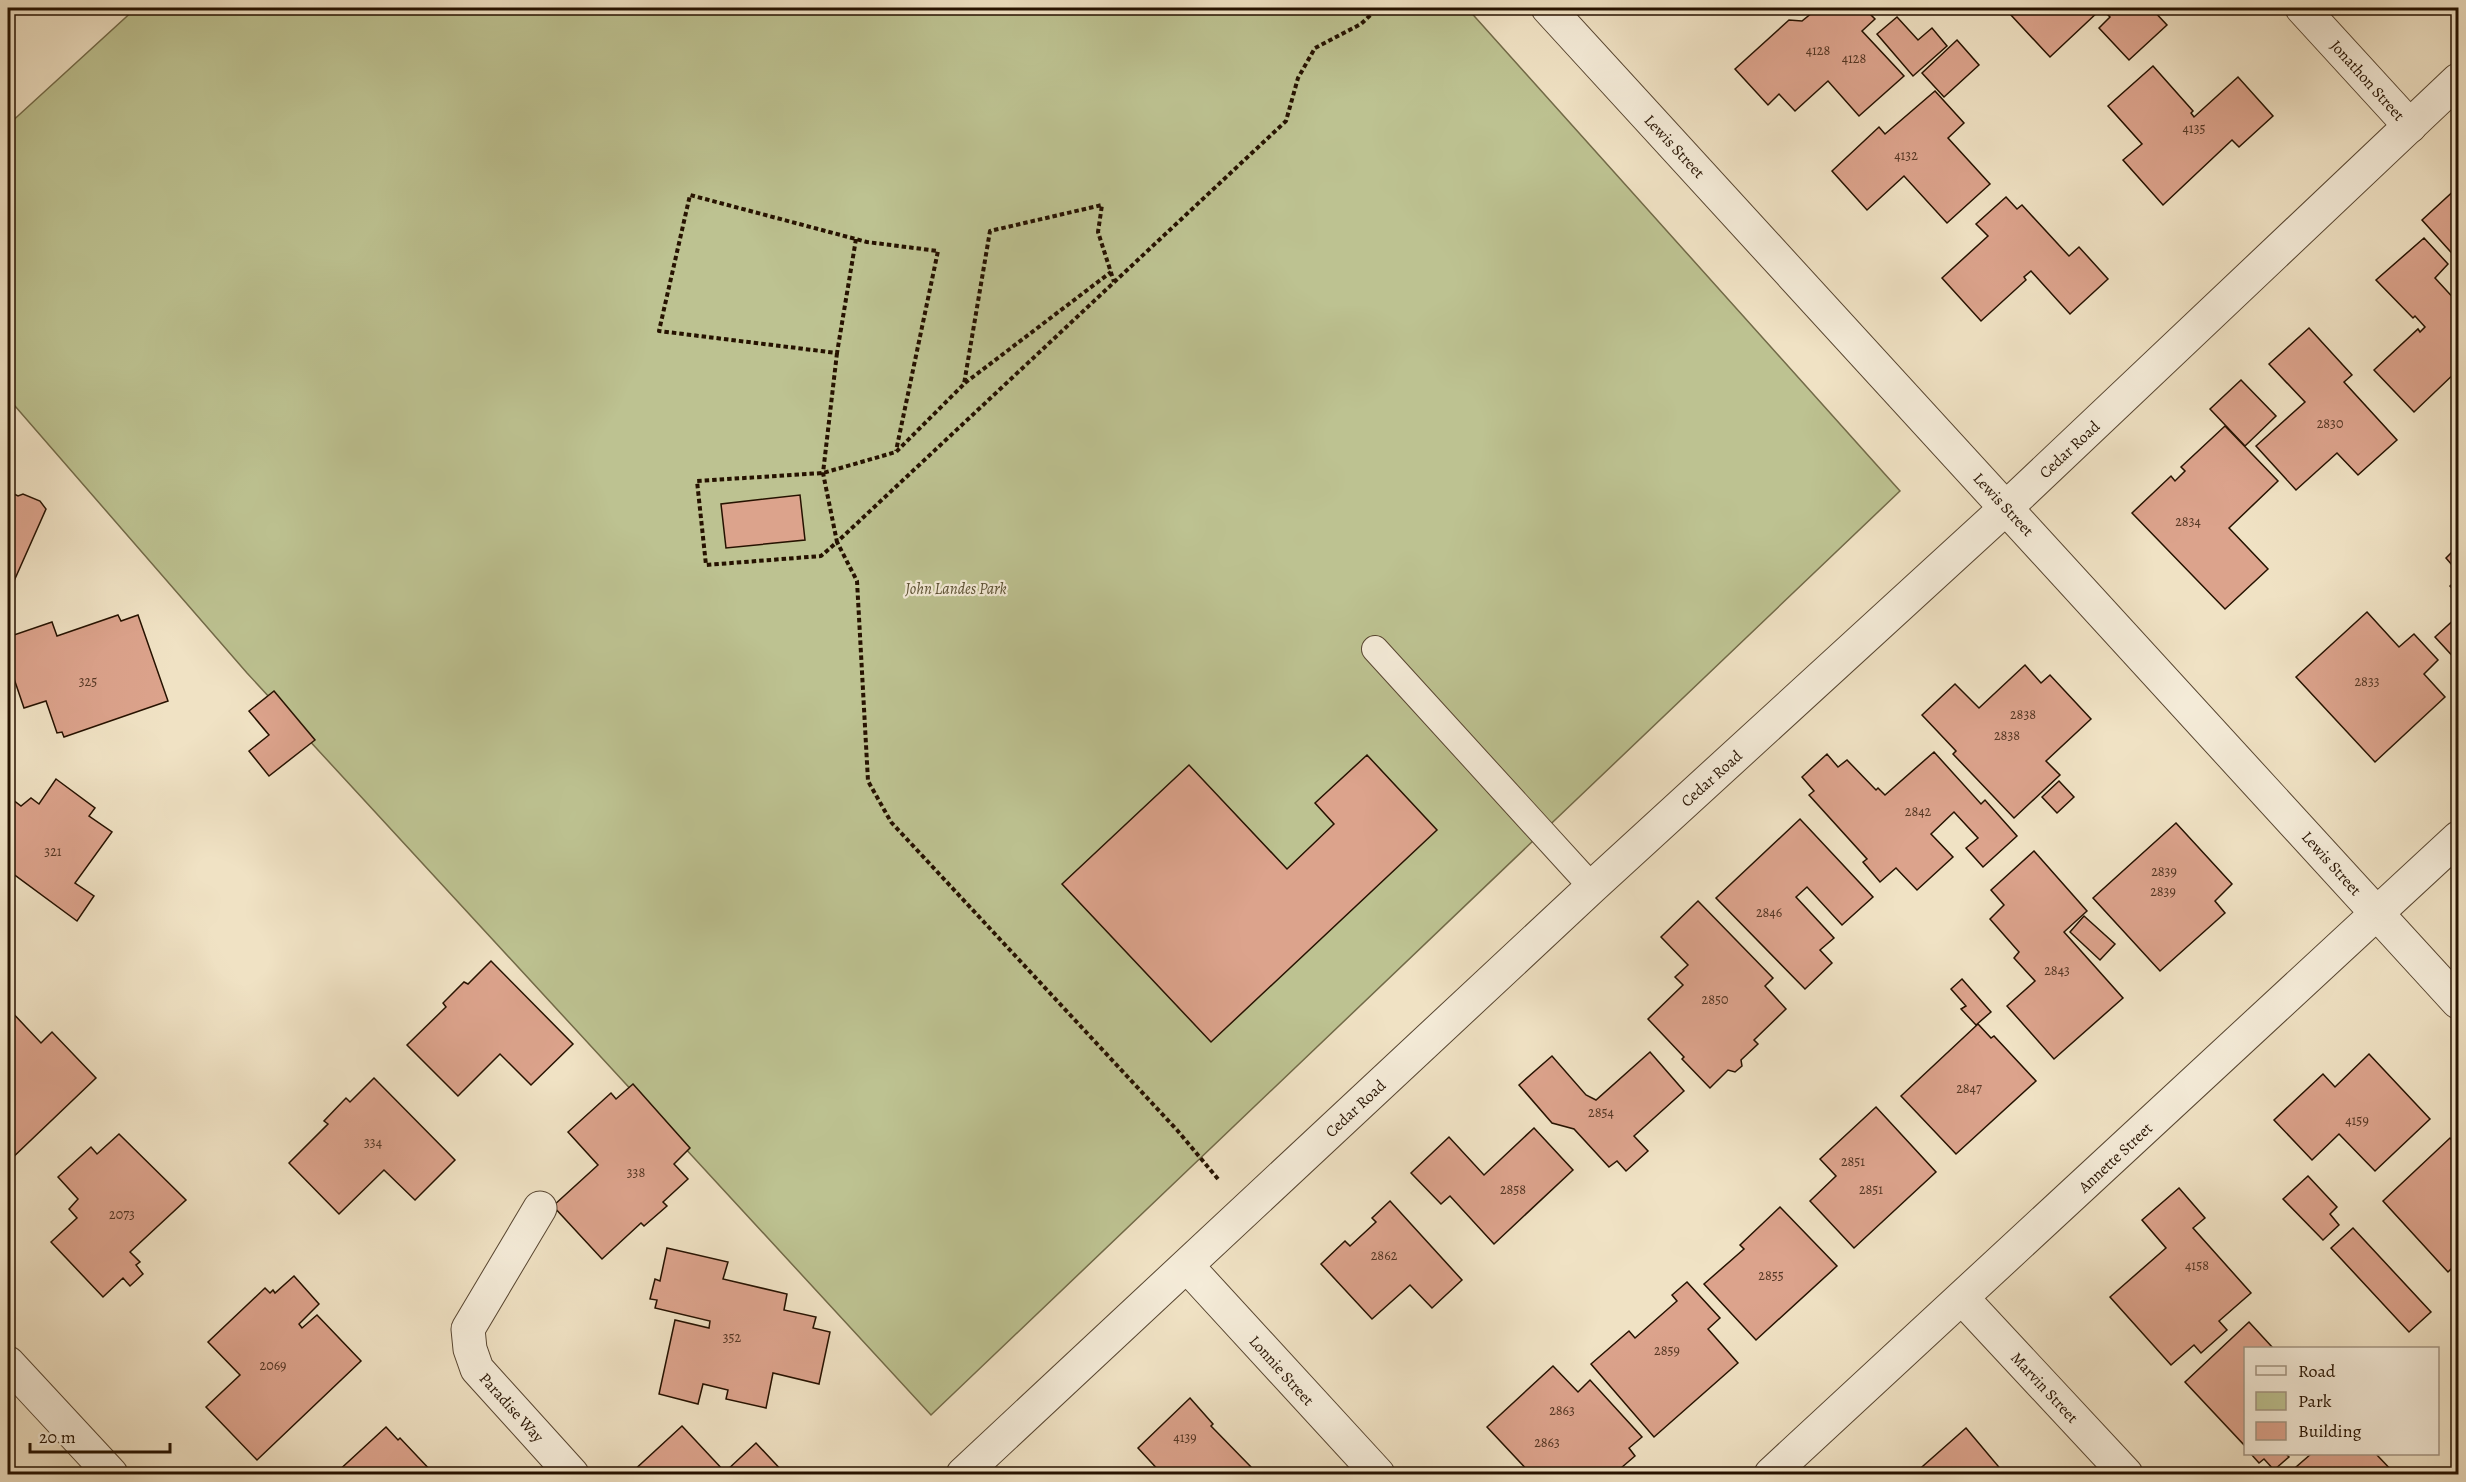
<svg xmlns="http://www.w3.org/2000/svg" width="2466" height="1482" font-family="Alegreya,serif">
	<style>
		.green { fill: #bdc291; stroke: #726a48; stroke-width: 1.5 }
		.building { fill: #dca38c; stroke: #261200; stroke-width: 1.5 }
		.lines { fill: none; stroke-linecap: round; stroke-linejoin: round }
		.service-casing { stroke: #584631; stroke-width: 28 }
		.minor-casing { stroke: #584631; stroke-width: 35 }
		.path { stroke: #261200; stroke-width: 4; stroke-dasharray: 4.5 3; stroke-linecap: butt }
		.service { stroke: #f5ecd9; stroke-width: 26 }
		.minor { stroke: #f5ecd9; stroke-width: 33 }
		.labels { text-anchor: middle; stroke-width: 4.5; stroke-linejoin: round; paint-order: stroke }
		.number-label { font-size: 14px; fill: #543623 }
		.street-label { font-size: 16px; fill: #261200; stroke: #f5ecd9 }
		.park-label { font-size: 16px; font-style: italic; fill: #5b5033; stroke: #f5ecd9 }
	</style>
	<rect width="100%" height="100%" fill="#f0e2c4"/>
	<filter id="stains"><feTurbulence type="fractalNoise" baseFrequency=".00333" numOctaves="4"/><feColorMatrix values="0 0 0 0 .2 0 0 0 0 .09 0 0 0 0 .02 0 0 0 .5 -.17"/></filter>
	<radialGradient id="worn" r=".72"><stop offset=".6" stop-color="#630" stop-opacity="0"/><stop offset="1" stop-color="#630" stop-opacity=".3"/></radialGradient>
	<polygon class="green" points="136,8 1467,8 1900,491 931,1415 247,673 8,398 8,125"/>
	<g class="building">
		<polygon points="1818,8 1864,8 1875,19 1862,31 1904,76 1859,116 1828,81 1795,111 1779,94 1768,105 1735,69 1789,20 1802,21"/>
		<polygon points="2016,8 2098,8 2100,10 2050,57 2010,14"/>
		<polygon points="2101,8 2151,8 2167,25 2129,60 2099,28 2110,17"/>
		<polygon points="1897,17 1918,40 1932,28 1947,46 1913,76 1877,34"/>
		<polygon points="1957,40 1979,65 1944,97 1922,73"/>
		<polygon points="2153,66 2193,111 2191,113 2194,117 2238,77 2273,116 2239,147 2232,140 2163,205 2123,160 2142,144 2108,106"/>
		<polygon points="1935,91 1964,123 1948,138 1990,184 1947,223 1904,176 1867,210 1832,171 1879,127 1885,134"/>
		<polygon points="2458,187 2458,260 2422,220"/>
		<polygon points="2006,197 2017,209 2022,205 2069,256 2079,247 2108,279 2070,314 2031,271 2024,277 2026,280 1981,321 1942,278 1988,236 1976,224"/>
		<polygon points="2424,238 2448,264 2435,278 2458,303 2458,370 2414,412 2374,370 2418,329 2420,332 2425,327 2415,316 2413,318 2376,280"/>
		<polygon points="2309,328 2352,375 2344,382 2397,440 2358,475 2337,453 2296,490 2256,446 2305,402 2269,364"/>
		<polygon points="2241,380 2276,416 2245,446 2210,409"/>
		<polygon points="2225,426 2278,481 2229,528 2268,569 2225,609 2132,513 2171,476 2175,481 2185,471 2181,467"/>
		<polygon points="8,491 18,496 23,494 40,501 46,509 14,581 8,578"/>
		<polygon points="800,495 805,540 726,548 721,504"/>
		<polygon points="2458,546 2458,572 2446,558"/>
		<polygon points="2458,579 2458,595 2450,586"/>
		<polygon points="2367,612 2399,647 2414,634 2438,660 2424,674 2445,697 2375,762 2296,677"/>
		<polygon points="118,615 121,621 138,615 168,701 64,737 62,732 57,733 46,701 24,708 8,661 8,637 52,622 57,636"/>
		<polygon points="2458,616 2458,662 2435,637"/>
		<polygon points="2025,665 2041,683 2050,675 2091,719 2046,761 2060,775 2014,818 1953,754 1956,751 1922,715 1955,684 1979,708"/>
		<polygon points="274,691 315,740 269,776 249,751 269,735 249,711"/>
		<polygon points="1934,752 1981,804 1985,800 2017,836 1983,867 1966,848 1978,838 1954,812 1931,834 1953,857 1917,890 1896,868 1880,882 1863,862 1867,859 1809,795 1814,791 1802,777 1827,754 1838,767 1847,760 1876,790 1878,788 1885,795"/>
		<polygon points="1367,755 1437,830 1211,1042 1062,884 1189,765 1287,869 1334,824 1315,803"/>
		<polygon points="56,779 95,808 89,816 112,832 75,883 94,896 77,921 8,870 8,796 21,806 31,798 39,804"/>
		<polygon points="2059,781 2074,797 2057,813 2042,797"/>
		<polygon points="1800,819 1873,897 1842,925 1807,887 1796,897 1834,938 1820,950 1832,963 1805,989 1716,898"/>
		<polygon points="2176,823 2232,884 2215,901 2225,913 2160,971 2093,898"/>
		<polygon points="2034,851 2087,911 2064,932 2123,998 2054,1059 2007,1006 2035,981 2014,958 2019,952 1990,919 2004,905 1991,890"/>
		<polygon points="1698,901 1773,978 1765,986 1786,1009 1754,1040 1758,1044 1741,1060 1742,1066 1735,1072 1728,1070 1710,1088 1682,1059 1684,1057 1648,1019 1683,985 1675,977 1688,965 1661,937"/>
		<polygon points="2084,916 2115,944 2100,960 2070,932"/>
		<polygon points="491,961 573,1044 531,1085 500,1054 458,1096 407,1045 446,1007 443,1003 464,982 468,984"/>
		<polygon points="1962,979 1991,1012 1976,1025 1961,1009 1966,1006 1951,989"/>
		<polygon points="8,1008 41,1043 52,1032 96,1078 8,1162"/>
		<polygon points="1978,1024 1991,1038 1994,1036 2036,1081 1956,1154 1901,1096"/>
		<polygon points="1650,1052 1684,1091 1634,1136 1648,1151 1626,1171 1617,1161 1609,1167 1574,1129 1552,1123 1519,1085 1552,1056 1586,1095 1596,1100"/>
		<polygon points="2369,1054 2430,1119 2375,1171 2339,1134 2312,1160 2274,1120 2323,1074 2335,1087"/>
		<polygon points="374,1078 455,1160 415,1200 384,1170 339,1214 289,1163 328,1124 324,1121 346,1098 350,1102"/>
		<polygon points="633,1084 690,1148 674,1164 688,1179 663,1202 667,1206 644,1226 641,1223 602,1259 553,1206 598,1165 568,1132 611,1093 616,1099"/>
		<polygon points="1876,1107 1936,1172 1854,1248 1810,1201 1836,1176 1820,1159"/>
		<polygon points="1534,1128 1573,1170 1494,1244 1450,1196 1441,1204 1411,1173 1449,1137 1484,1175"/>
		<polygon points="119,1134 186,1200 130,1252 140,1262 136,1265 143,1274 130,1286 123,1278 103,1297 51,1242 77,1218 69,1209 78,1199 58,1177 91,1147 97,1154"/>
		<polygon points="2450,1138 2458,1147 2458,1262 2448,1272 2383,1201"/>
		<polygon points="2308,1176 2337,1207 2330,1214 2339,1225 2323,1240 2283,1199"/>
		<polygon points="2179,1188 2205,1218 2193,1228 2251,1293 2219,1321 2227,1330 2201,1353 2194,1345 2171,1365 2110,1297 2166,1248 2142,1220"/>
		<polygon points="1390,1201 1462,1280 1432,1308 1410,1285 1372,1319 1321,1264 1345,1241 1350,1246 1376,1222 1372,1218"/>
		<polygon points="1780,1207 1837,1266 1756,1340 1704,1284 1744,1249 1740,1245"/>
		<polygon points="2353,1228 2431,1312 2409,1332 2331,1248"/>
		<polygon points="667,1248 728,1262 723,1279 787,1294 784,1310 816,1317 813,1328 830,1332 819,1384 773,1373 766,1408 726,1399 728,1390 703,1384 698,1404 659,1394 675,1320 709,1328 710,1321 655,1308 657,1300 650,1299 655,1279 660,1281"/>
		<polygon points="294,1276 319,1304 299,1324 302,1328 317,1315 361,1361 257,1460 206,1407 240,1375 208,1342 265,1288 270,1293 273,1290 275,1293"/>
		<polygon points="1687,1282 1720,1318 1708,1329 1738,1363 1654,1437 1591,1364 1629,1331 1635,1338 1677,1301 1672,1295"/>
		<polygon points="2249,1322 2273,1348 2246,1348 2246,1447 2185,1382"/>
		<polygon points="1553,1366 1578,1392 1590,1380 1642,1437 1629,1448 1635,1456 1614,1474 1531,1474 1487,1427"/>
		<polygon points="1190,1398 1213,1424 1211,1426 1252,1468 1246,1474 1162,1474 1138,1448"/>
		<polygon points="682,1426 725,1472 756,1443 785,1474 630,1474"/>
		<polygon points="386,1427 398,1440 400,1438 434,1474 335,1474"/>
		<polygon points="1966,1428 2003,1472 2005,1470 2009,1474 1914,1474"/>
		<polygon points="2251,1454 2286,1454 2289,1457 2274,1470 2264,1459 2259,1463"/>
		<polygon points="2311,1454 2376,1454 2395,1474 2288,1474"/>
	</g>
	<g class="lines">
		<defs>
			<polyline id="service" points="1375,649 1592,887"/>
			<g id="minor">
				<polyline points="1548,8 2458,1002"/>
				<polyline points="2302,8 2410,126"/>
				<polyline points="540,1208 468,1329 470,1349 477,1369 572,1474"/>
				<polyline points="1187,1266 1378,1474"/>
				<polyline points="1963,1299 2126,1474"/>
				<polyline points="8,1363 111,1474"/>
				<polyline points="963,1474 1592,887 2007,507 2458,80"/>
				<polyline points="1771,1474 2458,838"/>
			</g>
		</defs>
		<use href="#service" class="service-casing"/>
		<use href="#minor" class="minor-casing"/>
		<g class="path">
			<polyline points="856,239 837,353 659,331 690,195 867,242 938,251 896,451"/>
			<polyline points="837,353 823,473 837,542 821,556 706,565 697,481 823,473 896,452 964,384 990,231 1102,205 1098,232 1114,282"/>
			<polyline points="965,383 1111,272"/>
			<polyline points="1218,1179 1177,1130 891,822 868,781 857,581 837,542 1286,121 1298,78 1315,48 1361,24 1378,8"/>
		</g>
		<use href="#service" class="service"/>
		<use href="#minor" class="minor"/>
	</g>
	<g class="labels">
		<g class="number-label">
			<text x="1818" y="55">4128</text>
			<text x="1854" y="63">4128</text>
			<text x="2194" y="133">4135</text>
			<text x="1906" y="160">4132</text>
			<text x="2330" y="428">2830</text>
			<text x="2188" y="526">2834</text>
			<text x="88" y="686">325</text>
			<text x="2367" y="686">2833</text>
			<text x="2023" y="719">2838</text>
			<text x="2007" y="740">2838</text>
			<text x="1918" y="816">2842</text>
			<text x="53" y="856">321</text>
			<text x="2164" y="876">2839</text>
			<text x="2163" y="896">2839</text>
			<text x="1769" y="917">2846</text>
			<text x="2057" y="975">2843</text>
			<text x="1715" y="1004">2850</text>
			<text x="1969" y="1093">2847</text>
			<text x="1601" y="1117">2854</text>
			<text x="2357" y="1125">4159</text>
			<text x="373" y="1147">334</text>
			<text x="1853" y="1166">2851</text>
			<text x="636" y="1177">338</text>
			<text x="1513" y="1194">2858</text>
			<text x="1871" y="1194">2851</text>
			<text x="122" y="1219">2073</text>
			<text x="1384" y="1260">2862</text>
			<text x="2197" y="1270">4158</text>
			<text x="1771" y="1280">2855</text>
			<text x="732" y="1342">352</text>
			<text x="1667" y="1355">2859</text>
			<text x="273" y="1370">2069</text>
			<text x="1562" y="1415">2863</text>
			<text x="1185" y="1442">4139</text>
			<text x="1547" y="1447">2863</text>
		</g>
		<g class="street-label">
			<text transform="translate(2368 80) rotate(48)" y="6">Jonathon Street</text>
			<text transform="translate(1675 146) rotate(47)" y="6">Lewis Street</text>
			<text transform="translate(2069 449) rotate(-43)" y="6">Cedar Road</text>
			<text transform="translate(2004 504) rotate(47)" y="6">Lewis Street</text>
			<text transform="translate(1711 778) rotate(-42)" y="6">Cedar Road</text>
			<text transform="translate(2332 863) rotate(48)" y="6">Lewis Street</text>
			<text transform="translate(1355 1108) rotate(-43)" y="6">Cedar Road</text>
			<text transform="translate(2115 1157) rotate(-43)" y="6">Annette Street</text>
			<text transform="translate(1282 1370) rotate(48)" y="6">Lonnie Street</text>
			<text transform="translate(2045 1387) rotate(47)" y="6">Marvin Street</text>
			<text transform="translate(512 1407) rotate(48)" y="6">Paradise Way</text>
		</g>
		<g class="park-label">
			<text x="956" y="594">John Landes Park</text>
		</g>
	</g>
	<rect width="2466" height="1482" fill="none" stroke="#f0e2c4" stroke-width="30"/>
	<rect x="9" y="9" width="2448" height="1464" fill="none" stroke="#261200" stroke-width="3"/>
	<rect x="15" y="15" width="2436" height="1452" fill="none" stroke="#261200" stroke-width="1.5"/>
	<rect x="2244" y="1347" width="195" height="108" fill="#f5ecd9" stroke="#a29582" stroke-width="1.5"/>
	<rect x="2256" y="1366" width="30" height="9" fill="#f5ecd9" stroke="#a29582" stroke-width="1.5"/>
	<text x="2298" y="1377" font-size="18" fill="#261200">Road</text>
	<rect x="2256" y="1392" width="30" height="18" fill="#bdc291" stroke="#a29582" stroke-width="1.5"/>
	<text x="2298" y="1407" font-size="18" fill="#261200">Park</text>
	<rect x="2256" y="1422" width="30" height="18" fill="#dca38c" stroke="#a29582" stroke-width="1.5"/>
	<text x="2298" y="1437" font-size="18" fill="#261200">Building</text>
	<path d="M30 1443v9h140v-9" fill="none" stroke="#261200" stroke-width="3"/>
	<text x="39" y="1443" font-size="18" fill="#261200" stroke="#f5ecd9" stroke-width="4.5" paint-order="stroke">20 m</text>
	<rect width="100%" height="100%" filter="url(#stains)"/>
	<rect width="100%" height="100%" fill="url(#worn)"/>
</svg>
